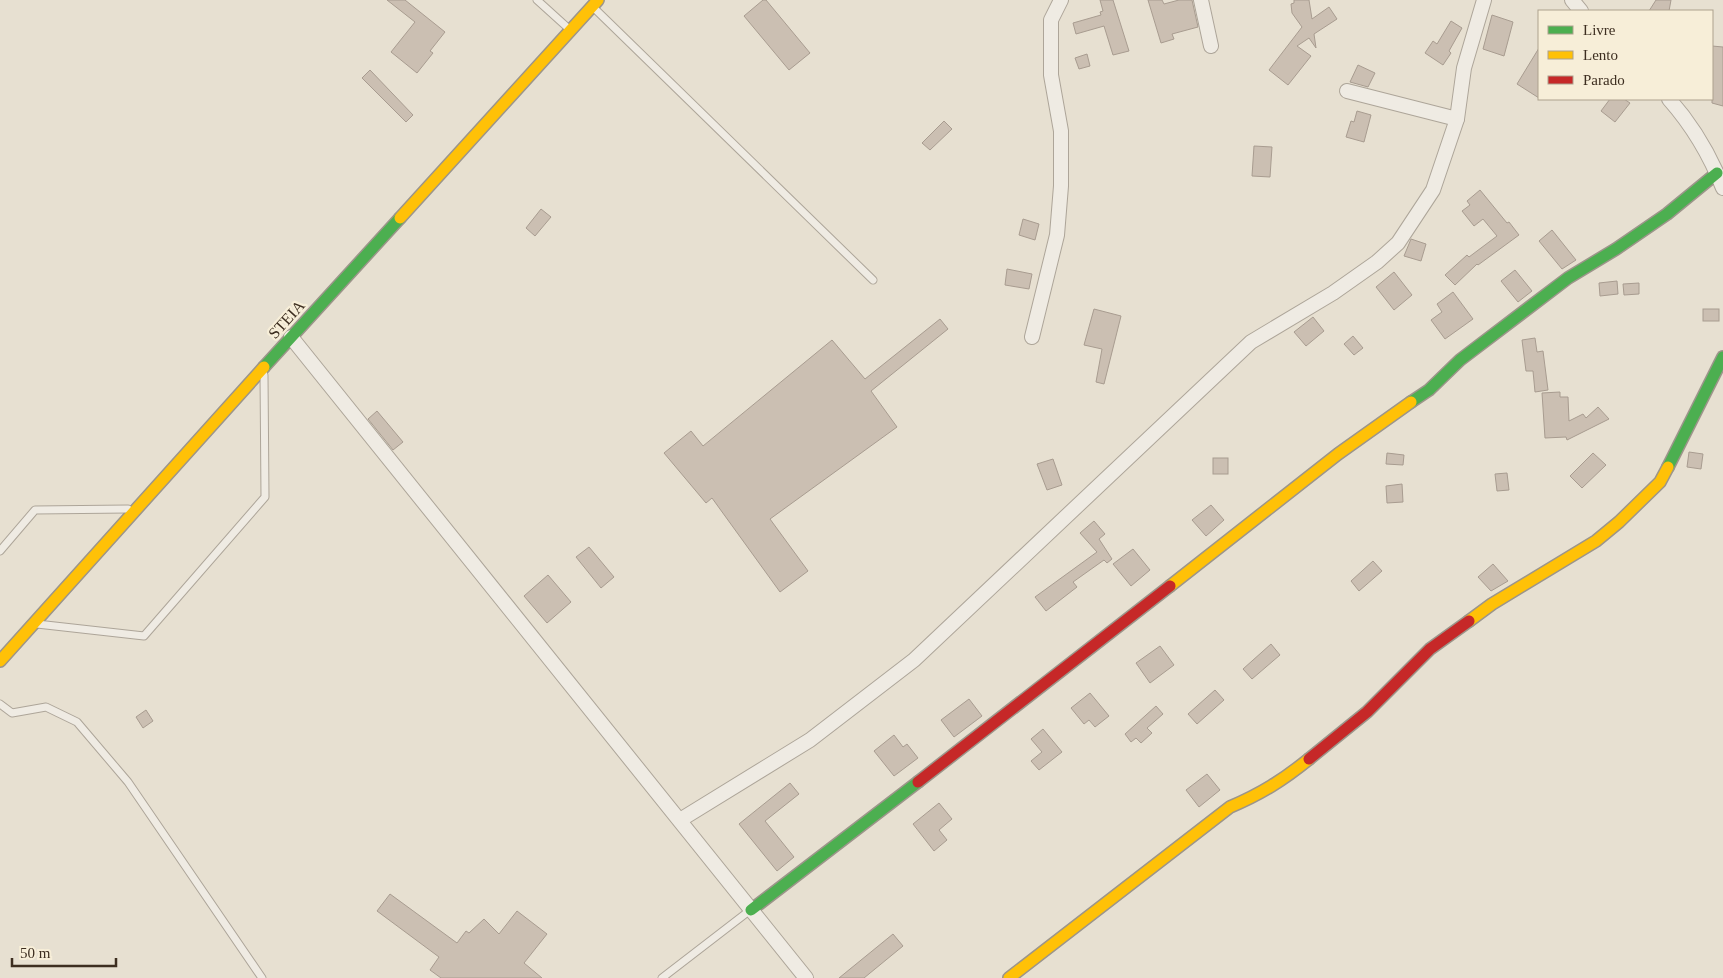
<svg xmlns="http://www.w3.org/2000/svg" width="1723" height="978" font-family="'Times New Roman',serif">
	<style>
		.building { fill: #cbbfb2; stroke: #a89c90 }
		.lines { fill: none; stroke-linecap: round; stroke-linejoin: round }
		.lane-casing { stroke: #ada599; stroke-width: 9 }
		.street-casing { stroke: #ada599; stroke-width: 16 }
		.fast-casing { stroke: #9c958a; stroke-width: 14 }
		.slow-casing { stroke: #9c958a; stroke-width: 14 }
		.jam-casing { stroke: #9c958a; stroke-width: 14 }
		.lane { stroke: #efebe3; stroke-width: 7 }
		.street { stroke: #efebe3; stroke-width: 14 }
		.fast { stroke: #4caf50; stroke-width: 11 }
		.slow { stroke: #ffc107; stroke-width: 11 }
		.jam { stroke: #c62828; stroke-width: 11 }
		.labels { text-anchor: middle; stroke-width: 4.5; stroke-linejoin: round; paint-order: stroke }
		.street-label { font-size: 16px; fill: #3d2e20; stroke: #f7eed8 }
	</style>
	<rect width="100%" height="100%" fill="#e7e0d1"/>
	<g class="building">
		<polygon points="387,0 405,0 445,32 430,51 433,53 417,73 391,52 415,22"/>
		<polygon points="763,0 766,0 810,53 789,70 744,16"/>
		<polygon points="1100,0 1113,0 1129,51 1113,55 1104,26 1076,34 1073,23 1101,15 1100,12 1103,11"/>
		<polygon points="1148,0 1162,0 1164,4 1179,0 1192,0 1198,27 1172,34 1174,39 1161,43"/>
		<polygon points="1294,0 1309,0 1312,19 1329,7 1337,19 1314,34 1316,48 1309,38 1297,46 1311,56 1288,85 1269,70 1302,27 1292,13 1291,4 1294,3"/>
		<polygon points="1656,0 1671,0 1669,11 1649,11"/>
		<polygon points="1492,15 1513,22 1504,56 1483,49"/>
		<polygon points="1451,21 1462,28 1449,51 1451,53 1443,65 1425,53 1433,41 1437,44"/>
		<polygon points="1712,46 1723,47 1723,106 1712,103"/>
		<polygon points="1539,48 1539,98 1517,84"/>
		<polygon points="1087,54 1090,66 1079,69 1075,58"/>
		<polygon points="1358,65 1375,73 1368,87 1350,82"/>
		<polygon points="370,70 413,115 406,122 362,78"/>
		<polygon points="1610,99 1624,99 1630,103 1615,122 1601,111"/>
		<polygon points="1357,111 1371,115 1364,142 1346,137 1351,121 1354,122"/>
		<polygon points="944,121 952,129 930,150 922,143"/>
		<polygon points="1254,146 1272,147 1270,177 1252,176"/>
		<polygon points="1480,190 1507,223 1509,222 1519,235 1478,265 1477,264 1455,285 1445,275 1467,255 1469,257 1497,236 1483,219 1474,226 1462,211 1470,205 1467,201"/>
		<polygon points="541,209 551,217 535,236 526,228"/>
		<polygon points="1023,219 1039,224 1035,240 1019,235"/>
		<polygon points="1552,230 1576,260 1562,269 1539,241"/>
		<polygon points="1411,239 1426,244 1421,261 1404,256"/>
		<polygon points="1007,269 1032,274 1029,289 1005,285"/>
		<polygon points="1515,270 1532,291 1518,302 1501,281"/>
		<polygon points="1394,272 1412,295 1394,310 1376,287"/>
		<polygon points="1617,281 1618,294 1600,296 1599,283"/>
		<polygon points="1639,283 1639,294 1624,295 1623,284"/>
		<polygon points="1453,292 1473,319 1445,339 1431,320 1442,312 1437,304"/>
		<polygon points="1094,309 1121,316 1104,384 1096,382 1102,349 1084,345"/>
		<rect x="1703" y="309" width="16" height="12"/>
		<polygon points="1313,317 1324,331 1306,346 1294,332"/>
		<polygon points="940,319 948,329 871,391 897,427 770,519 808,571 780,592 712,498 706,503 664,453 691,431 703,446 832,340 865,379"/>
		<polygon points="1353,336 1363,348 1354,355 1344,344"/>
		<polygon points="1535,338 1537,352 1543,351 1548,390 1535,392 1533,371 1526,371 1522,340"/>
		<polygon points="1560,392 1560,397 1568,397 1569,421 1583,414 1586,418 1598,407 1609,419 1567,440 1566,437 1545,438 1542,393"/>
		<polygon points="377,411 403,442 393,450 368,419"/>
		<polygon points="1689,452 1703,454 1701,469 1687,467"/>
		<polygon points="1387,453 1404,455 1403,465 1386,464"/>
		<polygon points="1593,453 1606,465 1582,488 1570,476"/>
		<rect x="1213" y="458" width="15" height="16"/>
		<polygon points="1053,459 1062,485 1047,490 1037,464"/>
		<polygon points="1507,473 1509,490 1497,491 1495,474"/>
		<polygon points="1402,484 1403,502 1387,503 1386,486"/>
		<polygon points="1211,505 1224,520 1206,536 1192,520"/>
		<polygon points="1094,521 1105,534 1099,539 1112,559 1107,563 1104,560 1073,582 1077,587 1046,611 1035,597 1097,552 1080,533"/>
		<polygon points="589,547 614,577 601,588 576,557"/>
		<polygon points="1133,549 1150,570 1131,586 1113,564"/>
		<polygon points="1373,561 1382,571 1359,591 1351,581"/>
		<polygon points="1493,564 1508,581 1491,591 1478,577"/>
		<polygon points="548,575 571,602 547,623 524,596"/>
		<polygon points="1271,644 1280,655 1252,679 1243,669"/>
		<polygon points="1160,646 1174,665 1150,683 1136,663"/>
		<polygon points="1215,690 1224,700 1197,724 1188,714"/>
		<polygon points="1090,693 1109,716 1095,727 1089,720 1084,724 1071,708"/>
		<polygon points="969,699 982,716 954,737 941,720"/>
		<polygon points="1156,706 1163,714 1147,728 1152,733 1141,743 1136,738 1131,742 1125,734"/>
		<polygon points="146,710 153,721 143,728 136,717"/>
		<polygon points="1043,729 1062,752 1039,770 1031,761 1042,752 1031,739"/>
		<polygon points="894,735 903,747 907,744 918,758 894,776 874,751"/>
		<polygon points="1207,774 1220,790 1199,807 1186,790"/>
		<polygon points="790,783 799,794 765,821 794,857 777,871 739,824"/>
		<polygon points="939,803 952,819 939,830 947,840 934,851 913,824"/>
		<polygon points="390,894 457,943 466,931 469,933 484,919 499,934 517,911 547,934 524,963 542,978 441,978 430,970 439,957 377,911"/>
		<polygon points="893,934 903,946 864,978 839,978"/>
	</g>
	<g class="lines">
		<defs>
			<g id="lane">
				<polyline points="537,0 568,28"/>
				<polyline points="594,8 873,280"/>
				<polyline points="0,551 35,510 128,509"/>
				<polyline points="37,624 144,636 265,497 264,375"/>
				<polyline points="0,704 12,713 46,707 77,722 128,782 262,978"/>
				<polyline points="662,978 749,911"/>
			</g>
			<g id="street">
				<polyline points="1201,0 1211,46"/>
				<polyline points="1572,0 1581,11"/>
				<polyline points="1347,91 1457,119"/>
				<path d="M1669 99C1692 125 1710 155 1723 188"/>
				<polyline points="291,337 806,978"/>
				<polyline points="1032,337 1057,235 1061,186 1061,131 1051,75 1051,20 1061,0"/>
				<polyline points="680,820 810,740 914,660 1251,342 1333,293 1377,262 1398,243 1433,190 1457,119 1464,68 1484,0"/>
			</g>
			<g id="fast">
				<polyline points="264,367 400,218"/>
				<polyline points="1411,402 1429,390 1460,360 1568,278 1616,249 1667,214 1717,173"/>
				<polyline points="1668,467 1723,357"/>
				<polyline points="751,910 918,782"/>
			</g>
			<g id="slow">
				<polyline points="400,218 598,0"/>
				<polyline points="1170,586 1338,454 1411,402"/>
				<polyline points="1469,621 1492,604 1596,541 1619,522 1660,482 1668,467"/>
				<polyline points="0,661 264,367"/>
				<path d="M1009 978 1230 807C1261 794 1283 780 1309 759"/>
			</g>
			<g id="jam">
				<polyline points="1309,759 1367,712 1430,649 1469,621"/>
				<polyline points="918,782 1170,586"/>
			</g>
		</defs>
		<use href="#lane" class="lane-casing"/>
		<use href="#street" class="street-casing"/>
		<use href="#fast" class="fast-casing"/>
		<use href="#slow" class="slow-casing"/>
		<use href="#jam" class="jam-casing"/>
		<use href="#lane" class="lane"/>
		<use href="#street" class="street"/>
		<use href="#fast" class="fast"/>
		<use href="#slow" class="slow"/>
		<use href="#jam" class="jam"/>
	</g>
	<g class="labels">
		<g class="street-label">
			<text transform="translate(286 319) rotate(-48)" y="6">STEIA</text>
		</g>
	</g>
	<rect x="1538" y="10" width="175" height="90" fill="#f7eed8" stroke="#ada18e"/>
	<rect x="1548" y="26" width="25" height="8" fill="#4caf50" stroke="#ada18e"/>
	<text x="1583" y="35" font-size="15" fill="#3d2e20">Livre</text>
	<rect x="1548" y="51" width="25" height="8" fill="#ffc107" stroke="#ada18e"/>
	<text x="1583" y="60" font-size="15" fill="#3d2e20">Lento</text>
	<rect x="1548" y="76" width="25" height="8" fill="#c62828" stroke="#ada18e"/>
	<text x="1583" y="85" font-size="15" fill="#3d2e20">Parado</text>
	<path d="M12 958v8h104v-8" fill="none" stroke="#3d2e20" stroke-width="2.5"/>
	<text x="20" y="958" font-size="15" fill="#3d2e20" stroke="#f7eed8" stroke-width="4" paint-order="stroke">50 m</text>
</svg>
